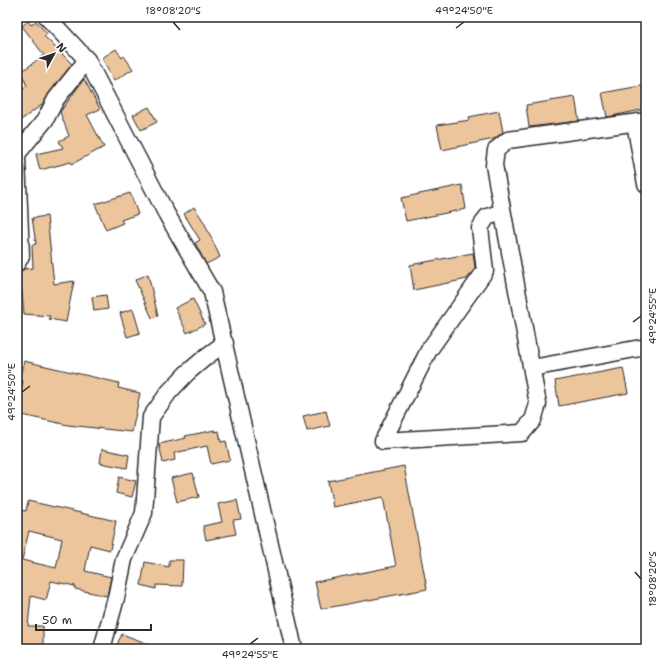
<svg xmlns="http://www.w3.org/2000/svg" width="663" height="666" font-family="'Shantell Sans',sans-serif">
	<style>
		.building { fill: #ecc59c; stroke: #2b2b2b; fill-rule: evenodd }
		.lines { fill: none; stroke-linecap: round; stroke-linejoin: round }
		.minor-casing { stroke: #2b2b2b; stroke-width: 19 }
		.minor { stroke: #fff; stroke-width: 16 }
		.ticks { fill: none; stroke: #2b2b2b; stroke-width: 1.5 }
		.neatline { fill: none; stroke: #2b2b2b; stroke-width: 1.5 }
		.ticks-label { font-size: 10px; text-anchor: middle; fill: #2b2b2b }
	</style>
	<rect width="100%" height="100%" fill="#fff"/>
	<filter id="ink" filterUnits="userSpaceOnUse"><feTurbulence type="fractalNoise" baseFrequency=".025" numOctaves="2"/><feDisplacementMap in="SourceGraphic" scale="8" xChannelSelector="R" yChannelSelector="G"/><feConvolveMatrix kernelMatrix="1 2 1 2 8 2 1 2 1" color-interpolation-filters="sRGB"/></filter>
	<g filter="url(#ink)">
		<g class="building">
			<polygon points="28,21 31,25 36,21 47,34 44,36 72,64 49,93 43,104 17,123 17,94 27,86 21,72 44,55 22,26"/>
			<polygon points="116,49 122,58 124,56 133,69 114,81 102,58"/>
			<polygon points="84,79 100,109 87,115 104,147 72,164 71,162 40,170 36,154 63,148 59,141 69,136 60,112"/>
			<polygon points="646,85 646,109 607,117 602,93"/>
			<polygon points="575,97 579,121 529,127 526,105"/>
			<polygon points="149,107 157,122 141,130 133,115"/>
			<polygon points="499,111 503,132 494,139 442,150 437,125 470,120 469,117"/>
			<polygon points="462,185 466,209 406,221 401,198"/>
			<polygon points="130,193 138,214 121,220 123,223 106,230 95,204"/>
			<polygon points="194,207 204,222 220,257 206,264 195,243 200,240 184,214"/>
			<polygon points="47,216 54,284 74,281 66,322 49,319 50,316 24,314 20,272 24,269 33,268 32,245 36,244 32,218"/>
			<polygon points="473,253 475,268 467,279 414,290 410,265"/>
			<polygon points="148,274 158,316 152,318 135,280"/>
			<polygon points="106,295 108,309 94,311 92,297"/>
			<polygon points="193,299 205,324 187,333 175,308"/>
			<polygon points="133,309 140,333 127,337 120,313"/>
			<polygon points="24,361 119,383 118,388 140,393 132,432 68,425 17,414 23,381 19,380"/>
			<polygon points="623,368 628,393 559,406 555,381"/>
			<polygon points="326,411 330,426 307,431 303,416"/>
			<polygon points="215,430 215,432 219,431 221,442 226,441 230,460 211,464 207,446 174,453 175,460 163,463 159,444 186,438 185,436"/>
			<polygon points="102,449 129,455 127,468 100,463"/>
			<polygon points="404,466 427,589 321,609 315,582 396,566 383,497 333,507 328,481"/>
			<polygon points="193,473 199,497 177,502 171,478"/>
			<polygon points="119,477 136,481 132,497 116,493"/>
			<polygon points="237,500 241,519 233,520 236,534 206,540 203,526 222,522 218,504"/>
			<path d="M28 501 116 521 110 550 90 545 85 571 111 577 107 596 75 589V586L51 581 46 600 31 596 28 626H43V649H17V510L26 511ZM29 531 62 539 56 568 22 560Z"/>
			<polygon points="169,560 183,560 182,586 156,585 156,589 141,585 145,562 169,567"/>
			<polygon points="122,634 159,648 158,649 115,649"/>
		</g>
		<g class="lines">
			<defs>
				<g id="minor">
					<polyline points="47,17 87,60 166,213 212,292 294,649"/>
					<polyline points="635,123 646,184"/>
					<polyline points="17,154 45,120 56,99 87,60"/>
					<polyline points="17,159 21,256 17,263"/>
					<polyline points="502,212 487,217 480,228 485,271 429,350 383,441 522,433 533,420 538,404 494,165 496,150 508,140 646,121"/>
					<polyline points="532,368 646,347"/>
					<polyline points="102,649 116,598 124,559 144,513 151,417 169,392 187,373 207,356 225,343"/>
				</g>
			</defs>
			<use href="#minor" class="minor-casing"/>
			<use href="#minor" class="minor"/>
		</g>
	</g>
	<path class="ticks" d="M173 22 180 30M456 28 464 22M633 322 641 316M22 392 30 386M635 572 641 579M250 644 258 638"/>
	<rect width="663" height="666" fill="none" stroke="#fff" stroke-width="44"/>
	<g transform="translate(54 54) rotate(50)" stroke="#ffffff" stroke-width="3" paint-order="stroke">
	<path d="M0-3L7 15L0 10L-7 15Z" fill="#2b2b2b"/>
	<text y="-6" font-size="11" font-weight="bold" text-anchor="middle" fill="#2b2b2b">N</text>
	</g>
	<path d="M36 624v6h115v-6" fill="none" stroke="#2b2b2b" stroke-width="2"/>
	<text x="42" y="624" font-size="12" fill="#2b2b2b" stroke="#ffffff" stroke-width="3" paint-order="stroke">50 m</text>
	<rect x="22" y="22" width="619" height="622" class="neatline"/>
	<g class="ticks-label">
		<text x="173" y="14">18°08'20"S</text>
		<text x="464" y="14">49°24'50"E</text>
		<text transform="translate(652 316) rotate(-90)" y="4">49°24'55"E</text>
		<text transform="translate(11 392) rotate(-90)" y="4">49°24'50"E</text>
		<text transform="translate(652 579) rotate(-90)" y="4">18°08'20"S</text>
		<text x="250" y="658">49°24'55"E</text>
	</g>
</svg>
